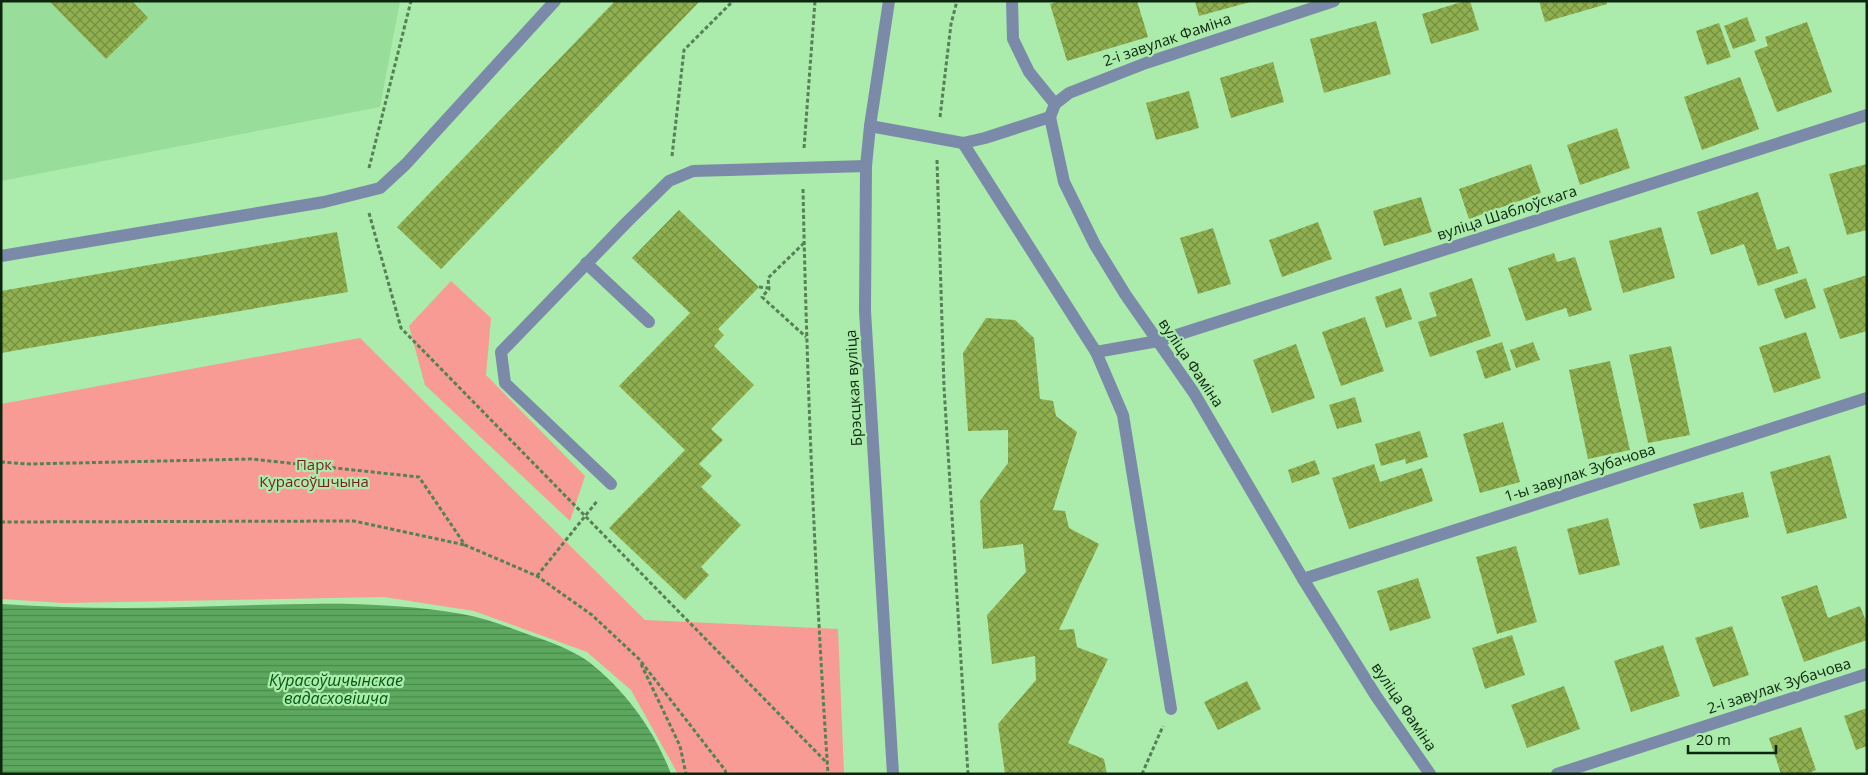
<svg xmlns="http://www.w3.org/2000/svg" width="1868" height="775" font-family="'Open Sans',sans-serif">
	<style>
		.built { fill: #99dd9a }
		.green { fill: #f89b94 }
		.water { fill: url(#water-rules) }
		.building { fill: url(#building-cross-hatch) }
		.lines { fill: none; stroke-linecap: round; stroke-linejoin: round }
		.path { stroke: #568157; stroke-width: 3; stroke-dasharray: 4 2.5; stroke-linecap: butt }
		.service { stroke: #7c8aa9; stroke-width: 12 }
		.minor { stroke: #7c8aa9; stroke-width: 12 }
		.labels { text-anchor: middle; stroke-width: 4.5; stroke-linejoin: round; paint-order: stroke }
		.street-label { font-size: 15px; fill: #0d260e; stroke: #abebab }
		.park-label { font-size: 15px; fill: #7a1d1f; stroke: #abebab }
		.water-label { font-size: 16px; font-style: italic; fill: #005912; stroke: #abebab }
	</style>
	<defs>
		<pattern id="water-rules" width="6" height="5" patternUnits="userSpaceOnUse" patternTransform="scale(1.25)"><rect width="6" height="5" fill="#5ca85f"/><path d="M0 2.5h6" fill="none" stroke="#4a894d"/></pattern>
		<pattern id="building-cross-hatch" width="8" height="8" patternUnits="userSpaceOnUse" patternTransform="scale(1.25)"><rect width="8" height="8" fill="#90b050"/><path d="M0 0l8 8M0 8l8-8" fill="none" stroke="#748f41"/></pattern>
	</defs>
	<rect width="100%" height="100%" fill="#abebab"/>
	<polygon class="built" points="1,1 400,1 380,107 1,181"/>
	<g class="green">
		<polygon points="451,281 491,318 486,375 585,476 570,521 425,385 409,326"/>
		<polygon points="360,338 645,620 838,629 844,774 678,774 631,690 587,652 474,611 384,597 64,603 1,599 1,404"/>
	</g>
	<path class="water" d="M1 604C63 608 124 609 186 607 278 605 371 598 462 614 484 618 506 626 527 634 548 641 571 649 589 662 625 690 655 731 671 774H1Z"/>
	<g class="building">
		<polygon points="49,1 132,1 148,18 106,59"/>
		<polygon points="615,1 700,1 441,269 397,227"/>
		<polygon points="1059,1 1137,1 1148,37 1067,61 1050,4"/>
		<polygon points="1195,1 1249,1 1250,2 1199,16"/>
		<polygon points="1465,1 1470,1 1479,30 1431,44 1422,14"/>
		<polygon points="1539,1 1606,1 1607,4 1545,22"/>
		<polygon points="1747,17 1756,41 1733,49 1724,26"/>
		<polygon points="1376,21 1391,74 1324,93 1310,39"/>
		<polygon points="1807,22 1832,92 1777,112 1754,51 1768,46 1765,37"/>
		<polygon points="1719,23 1731,57 1707,65 1696,31"/>
		<polygon points="1273,62 1284,102 1231,118 1220,78"/>
		<polygon points="1740,77 1759,129 1702,150 1684,97"/>
		<polygon points="1189,91 1199,128 1156,140 1146,103"/>
		<polygon points="1617,128 1630,168 1580,185 1567,145"/>
		<polygon points="1531,164 1541,193 1469,219 1459,189"/>
		<polygon points="1867,164 1867,230 1847,235 1829,174"/>
		<polygon points="1758,192 1777,250 1789,246 1798,273 1758,286 1744,244 1711,255 1697,212"/>
		<polygon points="1421,197 1432,232 1384,246 1373,211"/>
		<polygon points="679,210 759,287 718,329 724,335 714,346 754,385 711,429 723,440 699,464 712,476 701,487 741,525 701,567 709,575 685,600 609,528 685,450 619,386 690,313 632,258"/>
		<polygon points="1318,222 1332,259 1282,277 1269,240"/>
		<polygon points="1661,227 1675,278 1623,293 1609,241"/>
		<polygon points="1213,228 1231,284 1198,294 1180,238"/>
		<polygon points="337,232 348,292 1,353 1,291"/>
		<polygon points="1554,253 1557,262 1575,257 1592,310 1569,317 1566,308 1526,321 1508,268"/>
		<polygon points="1867,275 1867,331 1840,339 1823,289"/>
		<polygon points="1472,278 1491,336 1430,357 1418,322 1437,316 1429,293"/>
		<polygon points="1806,278 1816,308 1785,319 1774,289"/>
		<polygon points="1401,288 1412,319 1386,328 1375,297"/>
		<polygon points="1365,317 1384,371 1341,386 1322,332"/>
		<polygon points="986,318 1015,320 1034,338 1040,399 1053,401 1056,416 1077,432 1053,510 1065,511 1069,528 1099,544 1059,630 1074,629 1077,647 1108,659 1068,743 1104,759 1107,774 1005,774 998,724 1036,680 1035,656 992,664 987,615 1026,572 1023,544 983,549 980,501 1008,463 1008,430 968,431 963,353"/>
		<polygon points="1806,332 1821,378 1774,393 1759,347"/>
		<polygon points="1502,342 1511,370 1485,379 1476,351"/>
		<polygon points="1533,342 1540,360 1516,368 1510,350"/>
		<polygon points="1296,344 1315,398 1272,413 1253,360"/>
		<polygon points="1671,346 1690,435 1648,443 1629,355"/>
		<polygon points="1610,361 1630,450 1588,459 1569,370"/>
		<polygon points="1355,397 1362,422 1337,429 1329,405"/>
		<polygon points="1503,422 1520,482 1480,493 1463,434"/>
		<polygon points="1420,431 1428,457 1406,464 1405,459 1381,466 1375,444"/>
		<polygon points="1830,455 1847,518 1787,534 1770,472"/>
		<polygon points="1315,460 1320,474 1292,483 1288,470"/>
		<polygon points="1374,464 1380,482 1422,468 1433,501 1349,529 1332,478"/>
		<polygon points="1743,492 1749,517 1700,529 1693,504"/>
		<polygon points="1608,518 1620,565 1579,575 1567,529"/>
		<polygon points="1516,546 1537,622 1497,634 1476,557"/>
		<polygon points="1418,578 1431,618 1390,631 1377,591"/>
		<polygon points="1817,585 1828,618 1860,606 1867,624 1867,640 1804,662 1781,597"/>
		<polygon points="1732,626 1749,675 1713,687 1695,638"/>
		<polygon points="1512,635 1525,675 1485,689 1472,648"/>
		<polygon points="1663,645 1680,696 1631,712 1614,661"/>
		<polygon points="1247,681 1261,709 1218,730 1204,702"/>
		<polygon points="1564,686 1580,729 1527,748 1511,705"/>
		<polygon points="1867,708 1867,746 1856,750 1844,716"/>
		<polygon points="1801,727 1816,770 1807,774 1781,774 1769,738"/>
	</g>
	<g class="lines">
		<g class="path">
			<polyline points="940,117 951,24 957,1"/>
			<polyline points="804,148 815,1"/>
			<polyline points="672,156 684,50 733,1"/>
			<polyline points="937,160 944,387 968,774"/>
			<polyline points="369,168 411,1"/>
			<path d="M803 189C807 384 815 579 828 774"/>
			<polyline points="369,213 401,328 828,764"/>
			<polyline points="804,243 768,278 769,289 762,297 806,337"/>
			<polyline points="759,287 768,288"/>
			<polyline points="1,462 29,464 251,459 419,477 465,545 537,576 592,615 639,659 725,770 726,774"/>
			<polyline points="1,522 354,521 465,545"/>
			<polyline points="537,576 598,500"/>
			<polyline points="641,664 680,746 686,774"/>
			<polyline points="1142,774 1163,726"/>
		</g>
		<g class="service">
			<polyline points="1012,1 1013,39 1029,72 1055,104"/>
			<polyline points="963,143 1096,352 1123,415 1171,709"/>
			<polyline points="1,256 324,202 380,188 406,164 555,1"/>
			<polyline points="586,263 649,322"/>
			<polyline points="1096,352 1158,341"/>
			<polyline points="611,484 505,383 501,352 627,222 669,181 693,171 866,166"/>
		</g>
		<g class="minor">
			<polyline points="889,1 870,126 866,166 865,311 893,774"/>
			<polyline points="1050,117 1055,104 1069,93 1146,63 1334,1"/>
			<polyline points="870,126 963,143 985,138 1050,117 1064,182 1095,245 1125,294 1194,393 1303,579 1376,696 1430,774"/>
			<polyline points="1158,341 1867,115"/>
			<polyline points="1303,579 1867,398"/>
			<polyline points="1557,774 1867,674"/>
		</g>
	</g>
	<g class="labels">
		<g class="street-label">
			<text transform="translate(1167 40) rotate(-19)" y="5">2-і завулак Фаміна</text>
			<text transform="translate(1507 213) rotate(-18)" y="5">вуліца Шаблоўскага</text>
			<text transform="translate(1191 363) rotate(56)" y="5">вуліца Фаміна</text>
			<text transform="translate(854 388) rotate(-93)" y="5">Брэсцкая вуліца</text>
			<text transform="translate(1580 473) rotate(-18)" y="5">1-ы завулак Зубачова</text>
			<text transform="translate(1779 686) rotate(-18)" y="5">2-і завулак Зубачова</text>
			<text transform="translate(1404 707) rotate(56)" y="5">вуліца Фаміна</text>
		</g>
		<g class="park-label">
			<text x="314" y="470">Парк<tspan x="314" dy="17">Курасоўшчына</tspan></text>
		</g>
		<g class="water-label">
			<text x="336" y="686">Курасоўшчынскае<tspan x="336" dy="18">вадасховішча</tspan></text>
		</g>
	</g>
	<rect width="1868" height="775" fill="none" stroke="#0d260e" stroke-width="5"/>
	<path d="M1688 745v8h88v-8" fill="none" stroke="#0d260e" stroke-width="2.5"/>
	<text x="1696" y="745" font-size="15" fill="#0d260e" stroke="#abebab" stroke-width="4" paint-order="stroke">20 m</text>
</svg>
